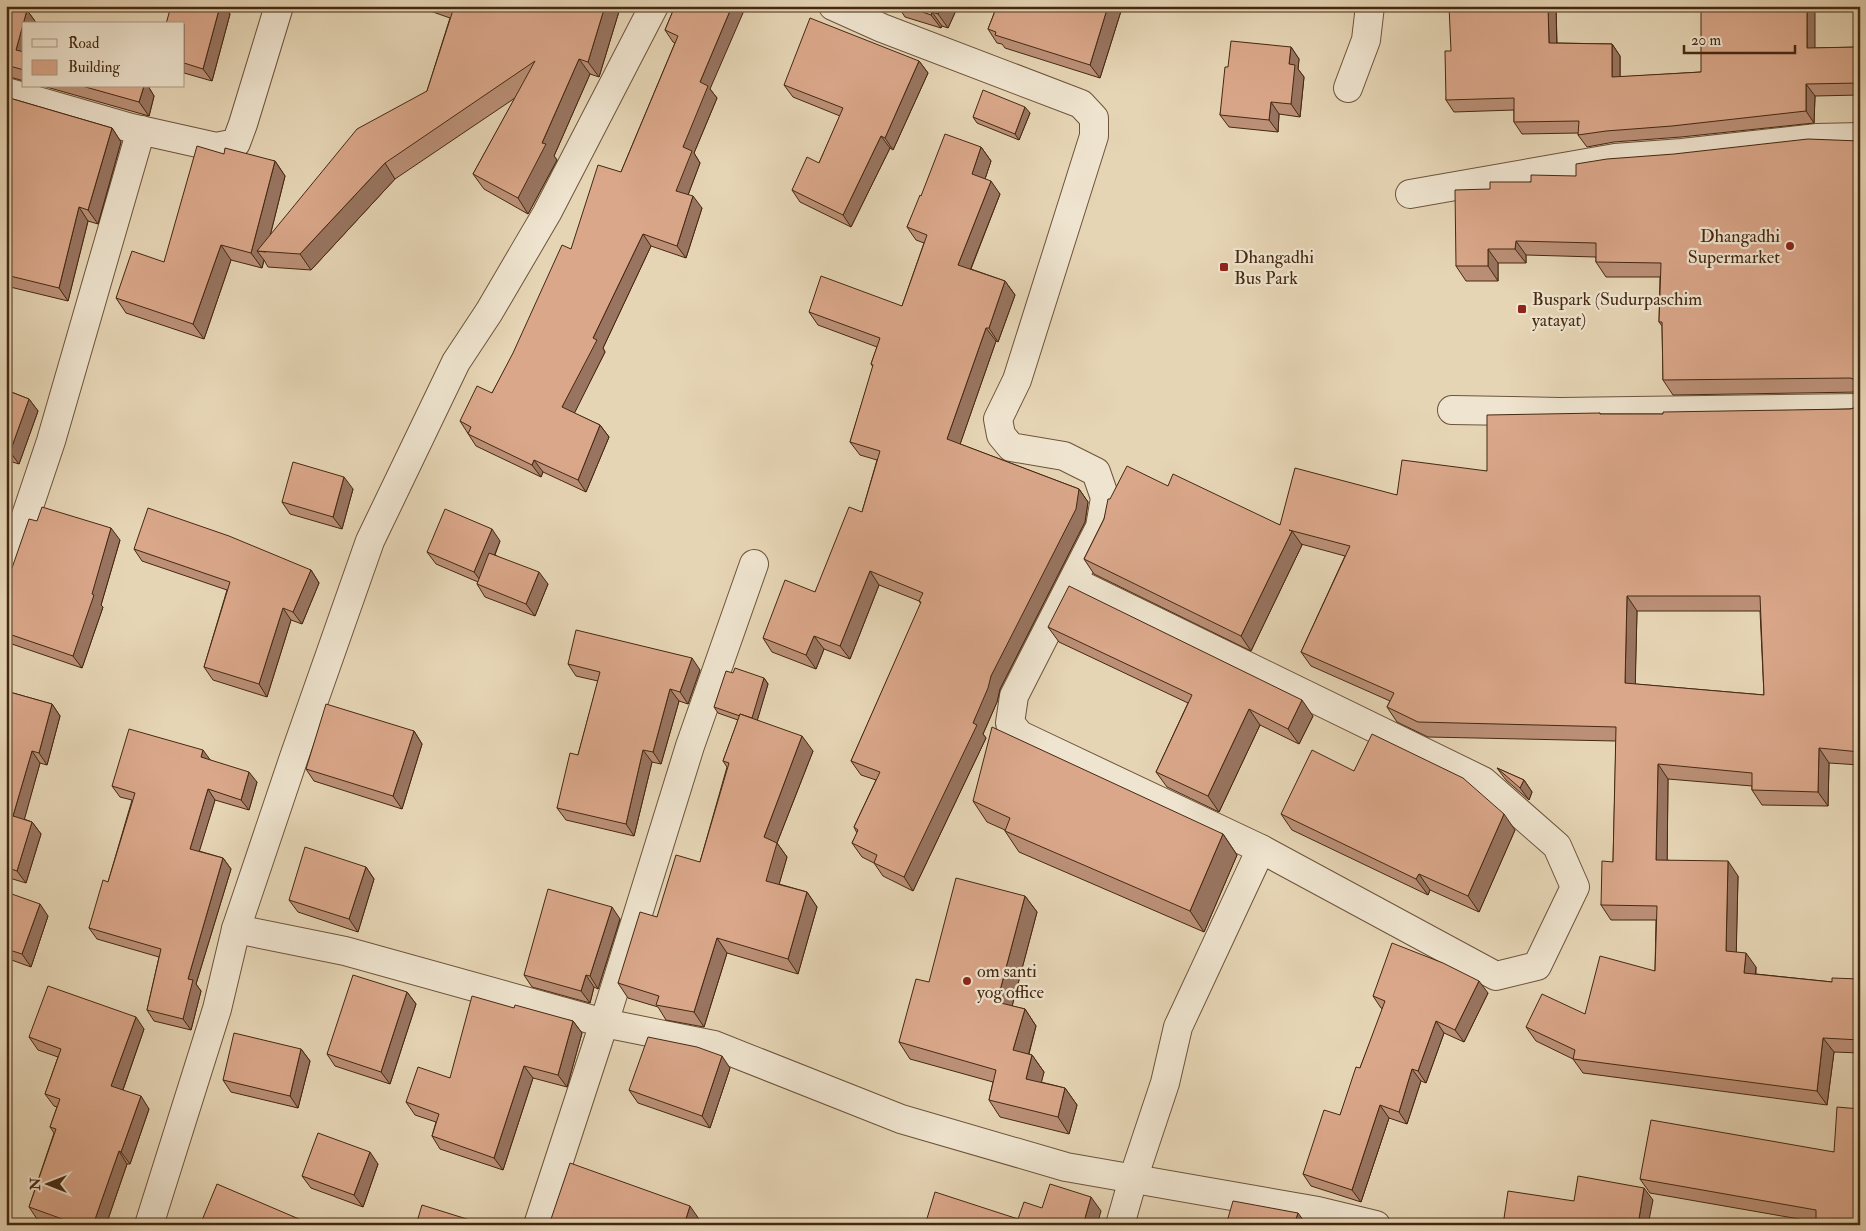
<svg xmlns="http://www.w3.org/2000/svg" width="1866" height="1231" font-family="'IM FELL Double Pica',serif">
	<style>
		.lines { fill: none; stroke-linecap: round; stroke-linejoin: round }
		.minor-casing { stroke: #6d533a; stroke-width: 30 }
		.minor { stroke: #efe4cf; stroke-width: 28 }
		.wall { fill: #bb9077; stroke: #452811; fill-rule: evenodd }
		.shaded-wall { fill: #997561; stroke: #452811 }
		.building { fill: #daa78a; stroke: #452811; fill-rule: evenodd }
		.poi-dot { fill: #8f2418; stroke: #efe4cf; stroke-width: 2 }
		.labels { text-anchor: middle; stroke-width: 4.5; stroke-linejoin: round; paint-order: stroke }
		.poi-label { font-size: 18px; fill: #452811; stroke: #efe4cf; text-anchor: start }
	</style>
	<rect width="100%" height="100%" fill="#e6d5b5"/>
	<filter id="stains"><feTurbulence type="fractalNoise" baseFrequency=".004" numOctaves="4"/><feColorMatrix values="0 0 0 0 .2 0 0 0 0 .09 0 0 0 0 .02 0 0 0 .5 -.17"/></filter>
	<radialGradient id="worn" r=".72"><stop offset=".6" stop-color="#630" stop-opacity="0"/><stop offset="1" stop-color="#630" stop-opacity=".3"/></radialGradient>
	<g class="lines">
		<defs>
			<g id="minor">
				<polyline points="833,6 882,28 1081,104 1094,118 1094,136 1017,380 998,419 1001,435 1011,447 1064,456 1096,472 1105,498 1100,527 1014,696 1010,723 1020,735 1261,849"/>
				<polyline points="1348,88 1366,40 1370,6"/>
				<polyline points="6,92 131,128 216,147 236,143 243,124 279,6"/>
				<polyline points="1410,194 1615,158 1682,153 1817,138 1860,137"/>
				<polyline points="1452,410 1560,412 1860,408"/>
				<polyline points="6,575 51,441 141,130"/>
				<polyline points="1073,581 1483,781 1557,846 1575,887 1537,966 1496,976 1261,849 1178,1027 1165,1083 1133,1179 1120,1225"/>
				<polyline points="236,929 345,951 604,1023 714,1045 901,1119 1066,1167 1318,1211 1376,1225"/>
				<polyline points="149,1225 217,1009 236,929 294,757 370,541 456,362 489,312 547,213 654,6"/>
				<polyline points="538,1225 604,1023 690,746 754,564"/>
			</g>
		</defs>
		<use href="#minor" class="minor-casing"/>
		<use href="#minor" class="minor"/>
	</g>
	<g class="wall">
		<polygon points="6,6 27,10 37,24 24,24 24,81 10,77 6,77"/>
		<polygon points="171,6 224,6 230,14 212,81 184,73 184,24"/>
		<polygon points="416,6 630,6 629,11 620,8 599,77 590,74 554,156 557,160 528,214 484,189 473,174 515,98 395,179 311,270 268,267 264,260 262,268 231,260 204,339 126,313 116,298 164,262 224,154 275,161 285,176 270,236 427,91 450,18"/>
		<polygon points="675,6 710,89 717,98 694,153 700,163 688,195 702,208 686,258 651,246 603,348 605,352 574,413 600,425 609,437 586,492 543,472 541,477 476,446 460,421 492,393 571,249 621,172 675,43 673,42 665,30"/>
		<polygon points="898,6 958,6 948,28 942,26 941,28 905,17"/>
		<polygon points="997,6 1118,6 1121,11 1100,78 1005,48 1002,44 997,43 988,29"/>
		<polygon points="1556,7 1557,43 1612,44 1620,56 1620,77 1701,72 1815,48 1860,47 1860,95 1815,96 1814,123 1681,137 1614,142 1587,147 1578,135 1579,133 1522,134 1514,122 1514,110 1454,112 1446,100 1451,51"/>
		<polygon points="1291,47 1299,59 1298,69 1304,77 1300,117 1279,114 1278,132 1229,127 1220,115 1228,67"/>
		<polygon points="919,61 928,73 893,150 890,148 851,227 800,202 792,190 819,163 840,116 793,97 784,85"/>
		<polygon points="43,86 148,86 154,96 149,116"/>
		<polygon points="6,97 112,128 121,142 98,224 88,221 68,301 6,286"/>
		<polygon points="1030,113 1019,140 977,123 973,117"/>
		<polygon points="1860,141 1860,392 1673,395 1663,380 1662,326 1659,322 1660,277 1606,277 1596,262 1596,257 1526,255 1526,263 1498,263 1498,281 1466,281 1456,266 1490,189 1531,182"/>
		<polygon points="981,147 991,161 985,179 1000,194 971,269 1005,281 1015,295 998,342 996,341 960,444 1079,489 1088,502 1085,522 1000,689 997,702 983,734 986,738 913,891 883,876 874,863 862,857 852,843 857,833 854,827 876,780 861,775 851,761 921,604 919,601 879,585 850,659 824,649 816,669 772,652 763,638 815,592 862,512 877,460 860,455 850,442 873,367 871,364 877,347 818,325 809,312 902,306 924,243 916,240 907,227 921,196"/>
		<polygon points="6,390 29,399 38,411 19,464 6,460"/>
		<path d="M1860 405V765L1829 763 1828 806 1762 805 1752 790V786L1668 779 1667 860 1738 876 1736 952 1756 967V974L1832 982 1860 979V1053L1834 1052 1827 1105 1583 1073 1573 1059 1536 1041 1526 1027 1585 1014 1655 971 1656 920H1611L1601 905 1613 862 1616 741 1428 737 1397 722 1387 707 1390 701 1311 666 1301 652 1345 556 1301 544 1302 545 1251 651 1094 574 1084 559 1104 519 1110 499 1168 486 1280 525 1397 495 1487 471 1600 413 1601 414H1663L1850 409 1858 407ZM1637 611H1760L1764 695 1635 684Z"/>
		<polygon points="353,489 342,529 290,514 282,502"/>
		<polygon points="120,540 101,605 103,607 82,668 6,642 6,575"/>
		<polygon points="500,541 495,555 548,584 535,616 485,597 477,584 478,582 436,564 427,552"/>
		<polygon points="134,549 311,570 319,583 302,624 291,620 267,697 213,680 204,667 227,590 142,561"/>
		<polygon points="1048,627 1313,716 1299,744 1260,725 1219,812 1167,787 1156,772 1188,703 1059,642"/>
		<polygon points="568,664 700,670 688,704 679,701 661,764 652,762 634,836 566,820 557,808 578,755 598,681 576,676"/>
		<polygon points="764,678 768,684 757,720 813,751 777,843 787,857 779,884 807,892 817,907 798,974 727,953 704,1027 666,1020 658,1007 628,998 618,983 657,917 700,862 727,767 723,761 738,720 718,713 714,707"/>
		<polygon points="6,691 52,704 60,716 47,765 40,763 24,819 32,822 41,834 26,883 6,877"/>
		<polygon points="414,731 422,744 402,809 314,781 306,769"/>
		<polygon points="210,760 257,782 249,810 215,800 199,851 223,858 231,869 196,984 201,991 191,1030 154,1021 147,1010 159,957 97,939 89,928 108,882 132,800 120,797 112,786"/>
		<polygon points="1497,768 1524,780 1532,792 1529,800 1506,780"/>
		<polygon points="1354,771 1515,830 1479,912 1430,890 1428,895 1292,830 1281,814"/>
		<polygon points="973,801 1223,834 1237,855 1204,932 1019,852 1005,831 1005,830 987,822"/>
		<polygon points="366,867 374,879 358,932 298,912 289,900"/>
		<polygon points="1025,896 1037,912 1012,1006 1025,1009 1036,1026 1029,1054 1032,1055 1044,1072 1041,1082 1065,1088 1077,1105 1069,1134 1000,1117 989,1100 993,1082 910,1059 899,1042 929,982"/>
		<polygon points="6,902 48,916 31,967 6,958"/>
		<polygon points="620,919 598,989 594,987 590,1003 532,987 524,975"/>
		<polygon points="407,992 416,1004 390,1084 335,1066 327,1054"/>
		<polygon points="1488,993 1464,1042 1444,1033 1426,1083 1421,1081 1407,1124 1389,1118 1361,1202 1311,1186 1303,1174 1340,1115 1360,1068 1383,1009 1381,1008 1373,996"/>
		<polygon points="514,1008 573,1021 582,1033 567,1087 533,1078 503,1170 440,1149 432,1136 436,1122 415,1115 406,1102 450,1078"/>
		<polygon points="144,1029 123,1090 149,1109 130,1164 127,1164 106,1225 53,1225 37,1219 29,1207 54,1133 50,1127 57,1107 54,1106 45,1094 58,1057 38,1050 29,1037"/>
		<polygon points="301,1049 310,1061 298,1108 231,1092 223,1080"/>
		<polygon points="730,1068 710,1128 638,1103 629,1090"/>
		<polygon points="1834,1152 1816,1222 1650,1193 1640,1179"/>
		<polygon points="378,1164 363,1207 311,1188 302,1176"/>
	</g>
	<g class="shaded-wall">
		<polygon points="220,6 224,6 230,14 212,81 203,69"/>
		<polygon points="605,6 619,6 620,8 599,77 588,62"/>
		<polygon points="625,6 630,6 629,11"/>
		<polygon points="732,6 746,6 710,89 717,98 694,153 700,163 685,203 676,191 683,147 700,82"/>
		<polygon points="942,6 958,6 948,28 938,14"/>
		<polygon points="1108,6 1118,6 1121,11 1100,78 1090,65"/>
		<polygon points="1548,6 1555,6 1556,7 1557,55 1549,43"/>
		<polygon points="1807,6 1815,6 1815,60 1807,48"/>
		<polygon points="27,10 37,24 24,24 24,61 16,50"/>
		<polygon points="932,12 942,26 941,28 931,15"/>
		<polygon points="1612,44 1620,56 1620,89 1612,77"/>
		<polygon points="1291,47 1299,59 1298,69 1304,77 1300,117 1291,104 1289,64"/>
		<polygon points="579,59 590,74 554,156 557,160 528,214 518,198"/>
		<polygon points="919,61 928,73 893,150 885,138"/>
		<polygon points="1806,84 1815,96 1814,123 1806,111"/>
		<polygon points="144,86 148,86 154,96 149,116 139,102"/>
		<polygon points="1271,102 1279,114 1278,132 1269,120"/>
		<polygon points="1025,107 1030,113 1019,140 1015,134"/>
		<polygon points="112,128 121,142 98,224 88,210"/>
		<polygon points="881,136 890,148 851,227 843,215"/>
		<polygon points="981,147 991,161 982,188 972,174"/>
		<polygon points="275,161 285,176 266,252 257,251 264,260 262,268 251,253"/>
		<polygon points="385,163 395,179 311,270 300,254"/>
		<polygon points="991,181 1000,194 967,278 958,265"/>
		<polygon points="693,196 702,208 686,258 677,246"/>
		<polygon points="79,207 88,221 68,301 59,288"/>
		<polygon points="643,234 651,246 603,348 605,352 571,420 562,407 593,338"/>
		<polygon points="1516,241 1526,255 1526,263 1515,249"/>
		<polygon points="221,245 231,260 204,339 193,324"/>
		<polygon points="1488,249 1498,263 1498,281 1488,266"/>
		<polygon points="1005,281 1015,295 998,342 989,328"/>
		<polygon points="986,328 996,341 957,453 947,439"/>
		<polygon points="29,399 38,411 19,464 10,452"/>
		<polygon points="600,425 609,437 586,492 578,480"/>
		<polygon points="534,460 543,472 541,477 532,465"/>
		<polygon points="344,477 353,489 342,529 333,517"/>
		<polygon points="1079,489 1088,502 1085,522 1000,689 997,702 983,734 986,738 913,891 904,877 973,723 991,676"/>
		<polygon points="111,528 120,540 101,605 103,607 82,668 73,656"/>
		<polygon points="492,529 500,541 483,584 474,572"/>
		<polygon points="1292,531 1302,545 1251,651 1241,636"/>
		<polygon points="311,570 319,583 302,624 293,612"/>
		<polygon points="870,571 879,585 850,659 840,646"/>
		<polygon points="539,572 548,584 535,616 526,604"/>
		<polygon points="1627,596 1637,611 1635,697 1625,683"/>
		<polygon points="283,608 291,620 267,697 259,684"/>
		<polygon points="814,636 824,649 816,669 806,655"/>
		<polygon points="692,658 700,670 688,704 680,692"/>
		<polygon points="764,678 768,684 756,725 751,719"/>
		<polygon points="670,689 679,701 661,764 653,752"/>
		<polygon points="1302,700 1313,716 1299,744 1288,729"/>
		<polygon points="52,704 60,716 47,765 39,753"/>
		<polygon points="1249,709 1260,725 1219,812 1208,796"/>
		<polygon points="414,731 422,744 402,809 393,796"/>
		<polygon points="802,736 813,751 777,843 787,857 776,895 766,881 764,837"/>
		<polygon points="1819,748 1829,763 1828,806 1818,792"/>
		<polygon points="203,750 211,761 201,757"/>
		<polygon points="643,750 652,762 634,836 626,824"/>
		<polygon points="32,751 40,763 22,828 13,816"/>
		<polygon points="1658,764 1668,779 1667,874 1656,860"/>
		<polygon points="249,772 257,782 249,810 241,800"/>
		<polygon points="1524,780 1532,792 1529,800 1520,788"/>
		<polygon points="208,789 215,800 197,859 190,849"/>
		<polygon points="1504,814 1515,830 1479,912 1468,896"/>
		<polygon points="32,822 41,834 26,883 17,871"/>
		<polygon points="1223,834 1237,855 1204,932 1190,911"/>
		<polygon points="223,858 231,869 196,984 201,991 191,1030 183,1019 188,979"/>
		<polygon points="1728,861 1738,876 1736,965 1726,951"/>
		<polygon points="366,867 374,879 358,932 349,919"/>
		<polygon points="1419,874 1430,890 1428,895 1416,879"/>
		<polygon points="807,892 817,907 798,974 788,959"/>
		<polygon points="1025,896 1037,912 1009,1018 997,1002"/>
		<polygon points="40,904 48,916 31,967 22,954"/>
		<polygon points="612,907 620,919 598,989 590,976"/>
		<polygon points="717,938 727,953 704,1027 694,1012"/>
		<polygon points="1746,953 1756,967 1754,987 1744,973"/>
		<polygon points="586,975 594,987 590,1003 581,991"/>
		<polygon points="1479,981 1488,993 1464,1042 1455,1030"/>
		<polygon points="407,992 416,1004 390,1084 381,1072"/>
		<polygon points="1025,1009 1036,1026 1025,1067 1013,1050"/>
		<polygon points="136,1017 144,1029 120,1098 111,1086"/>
		<polygon points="573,1021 582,1033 567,1087 558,1075"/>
		<polygon points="1436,1021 1444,1033 1426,1083 1418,1071"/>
		<polygon points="1823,1038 1834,1052 1827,1105 1817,1091"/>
		<polygon points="301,1049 310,1061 298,1108 290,1096"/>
		<polygon points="1032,1055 1044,1072 1038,1096 1026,1079"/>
		<polygon points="722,1056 730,1068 710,1128 702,1116"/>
		<polygon points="524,1066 533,1078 503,1170 494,1158"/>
		<polygon points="1412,1069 1421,1081 1407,1124 1399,1112"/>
		<polygon points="1065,1088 1077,1105 1069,1134 1058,1117"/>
		<polygon points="141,1096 149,1109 130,1164 121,1152"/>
		<polygon points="1380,1105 1389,1118 1361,1202 1352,1190"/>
		<polygon points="119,1151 127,1164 106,1225 93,1225"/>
		<polygon points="370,1152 378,1164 363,1207 354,1195"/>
		<polygon points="1644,1188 1653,1200 1648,1225 1638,1225"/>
		<polygon points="1091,1197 1101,1211 1097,1225 1083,1225"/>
		<polygon points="690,1206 701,1222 700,1225 684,1225"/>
		<polygon points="1298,1213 1307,1225 1294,1225"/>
	</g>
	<g class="building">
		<polygon points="6,6 13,6 27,10 16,50 24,52 24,70 6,65"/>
		<polygon points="171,6 220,6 203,69 184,63 184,24 166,24"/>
		<polygon points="450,6 605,6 588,62 579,59 542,143 546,144 518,198 473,174 535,61 385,163 300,254 257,251 357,129 427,91 454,7"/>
		<polygon points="675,6 732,6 700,82 708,86 683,147 692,151 676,191 693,196 677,246 643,234 593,338 597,340 562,407 600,425 578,480 534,460 532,465 468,434 471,427 460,421 477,386 492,393 513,353 562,245 571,249 598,165 621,172 678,36 665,30"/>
		<polygon points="905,6 942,6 938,14 932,12 931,15"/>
		<polygon points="997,6 1108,6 1090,65 995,35 996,32 988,29"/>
		<polygon points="1449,6 1548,6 1549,43 1612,44 1612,77 1701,72 1701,6 1807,6 1807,48 1860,47 1860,83 1806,84 1806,111 1672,126 1606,131 1578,135 1579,121 1514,122 1514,98 1446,100 1445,51 1451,51"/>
		<polygon points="810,18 919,61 885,138 881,136 843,215 792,190 807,157 819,163 843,108 784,85"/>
		<polygon points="1231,41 1291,47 1289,64 1295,65 1291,104 1271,102 1269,120 1220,115 1225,67 1228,67"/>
		<polygon points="82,86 144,86 139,102"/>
		<polygon points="983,90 1025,107 1015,134 973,117"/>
		<polygon points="6,97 112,128 88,210 79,207 59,288 6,275"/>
		<polygon points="945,134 981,147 972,174 991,181 958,265 1005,281 989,328 986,328 947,439 1079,489 1076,509 991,676 988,688 973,723 977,725 904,877 874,863 877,855 852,843 858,830 854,827 880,772 851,761 921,602 919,601 923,593 870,571 840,646 814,636 806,655 763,638 785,580 815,592 849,507 862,512 880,451 850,442 873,365 871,364 880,338 809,312 821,276 902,306 927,235 907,227 920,195 921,196"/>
		<polygon points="1808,139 1860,141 1860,382 1857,380 1850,378 1663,380 1662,322 1659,322 1661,263 1596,262 1596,243 1516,241 1515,249 1488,249 1488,266 1456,266 1455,190 1490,189 1490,182 1531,182 1531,175 1576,176 1576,164 1607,159 1674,154"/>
		<polygon points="197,146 224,154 225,148 275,161 251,253 221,245 193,324 116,298 132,251 164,262"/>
		<polygon points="6,390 29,399 10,452 6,451"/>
		<path d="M1860 405V752L1819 748 1818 792 1752 790V773L1658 764 1656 860 1728 861 1726 951 1746 953 1744 973 1832 982V978L1860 979V1040L1823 1038 1817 1091 1573 1059 1575 1050 1526 1027 1542 994 1585 1014 1600 956 1655 971 1657 906 1601 905 1602 861 1613 862 1616 727 1418 722 1387 707 1394 693 1301 652 1350 546 1289 530 1292 531 1241 636 1084 559 1104 519 1108 499H1110L1127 466 1168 486 1173 474 1280 525 1295 468 1397 495 1402 460 1487 471V415L1600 413V414H1663V412L1850 409 1858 407ZM1627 596H1760L1764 695 1625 683Z"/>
		<polygon points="293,462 344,477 333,517 282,502"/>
		<polygon points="42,507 111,528 92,594 94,595 73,656 6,633 6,575 8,574 12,568 29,519 37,521"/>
		<polygon points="148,508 229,536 311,570 293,612 283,608 259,684 204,667 230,582 134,549"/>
		<polygon points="445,509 492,529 474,572 427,552"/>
		<polygon points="489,553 539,572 526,604 477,584"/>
		<polygon points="1069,586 1302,700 1288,729 1249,709 1208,796 1156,772 1192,695 1048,627"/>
		<polygon points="576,630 692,658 680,692 670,689 653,752 643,750 626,824 557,808 570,753 578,755 600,672 568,664"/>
		<polygon points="735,668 764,678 752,718 740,714 740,716 714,707 726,671 733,673"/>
		<polygon points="6,691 52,704 39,753 32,751 13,816 32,822 17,871 6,867"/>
		<polygon points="326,704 414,731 393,796 306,769"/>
		<polygon points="740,714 802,736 764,837 777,843 766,881 807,892 788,959 717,938 694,1012 656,1005 659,996 618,983 640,912 657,917 676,855 700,862 729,763 723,761"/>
		<polygon points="992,727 1223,834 1190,911 1005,831 1010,818 973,801"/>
		<polygon points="129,729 203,750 201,757 249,772 241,800 208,789 190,849 223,858 188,979 193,980 183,1019 147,1010 161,949 89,928 103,880 108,882 135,793 112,786"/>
		<polygon points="1372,734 1463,778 1504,814 1468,896 1419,874 1416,879 1281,814 1312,750 1354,771"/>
		<polygon points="1497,768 1524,780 1520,788"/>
		<polygon points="305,847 366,867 349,919 289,900"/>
		<polygon points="956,878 1025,896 997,1002 1025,1009 1013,1050 1032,1055 1026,1079 1065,1088 1058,1117 989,1100 996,1070 899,1042 916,979 929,982"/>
		<polygon points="548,889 612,907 590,976 586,975 581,991 524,975"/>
		<polygon points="9,893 40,904 22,954 6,949 6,902"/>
		<polygon points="1392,943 1443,963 1479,981 1455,1030 1436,1021 1418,1071 1412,1069 1399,1112 1380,1105 1352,1190 1303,1174 1324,1110 1340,1115 1356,1067 1360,1068 1385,1001 1373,996"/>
		<polygon points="353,975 407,992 381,1072 327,1054"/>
		<polygon points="48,986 136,1017 111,1086 141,1096 121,1152 119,1151 93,1225 79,1225 29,1207 56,1129 50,1127 60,1099 45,1094 61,1049 29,1037"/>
		<polygon points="472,996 514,1008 515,1005 573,1021 558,1075 524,1066 494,1158 432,1136 439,1114 406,1102 418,1067 450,1078"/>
		<polygon points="234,1033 301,1049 290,1096 223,1080"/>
		<polygon points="648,1037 697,1047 722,1056 702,1116 629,1090"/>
		<polygon points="1837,1107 1860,1109 1860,1225 1816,1225 1816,1210 1640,1179 1651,1120 1834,1152"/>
		<polygon points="318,1133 370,1152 354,1195 302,1176"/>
		<polygon points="570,1163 690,1206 684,1225 549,1225"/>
		<polygon points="1578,1176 1644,1188 1638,1225 1503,1225 1508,1191 1574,1201"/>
		<polygon points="217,1184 306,1222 305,1225 200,1225"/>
		<polygon points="1050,1184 1091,1197 1083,1225 925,1225 935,1192 1018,1219 1024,1202 1042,1208"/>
		<polygon points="1233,1201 1298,1213 1294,1225 1226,1225"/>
		<polygon points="422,1205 486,1225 416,1225"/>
	</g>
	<g class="poi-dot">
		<circle cx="1790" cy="246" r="5"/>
		<rect x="1219" y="262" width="10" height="10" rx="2.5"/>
		<rect x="1517" y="304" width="10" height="10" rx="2.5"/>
		<circle cx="967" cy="981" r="5"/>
	</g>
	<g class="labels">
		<g class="poi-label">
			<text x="1780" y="242" text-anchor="end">Dhangadhi<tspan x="1780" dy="21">Supermarket</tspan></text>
			<text x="1234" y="263">Dhangadhi<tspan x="1234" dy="21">Bus Park</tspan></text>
			<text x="1532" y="305">Buspark (Sudurpaschim<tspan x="1532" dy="21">yatayat)</tspan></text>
			<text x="977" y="977">om santi<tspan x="977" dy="21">yog office</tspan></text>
		</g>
	</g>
	<rect width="1866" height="1231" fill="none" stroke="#e6d5b5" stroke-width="25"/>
	<rect x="8" y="8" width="1851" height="1216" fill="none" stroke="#452811" stroke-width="2.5"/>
	<rect x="12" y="12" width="1841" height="1206" fill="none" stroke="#452811"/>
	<rect x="22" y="22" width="162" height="65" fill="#efe4cf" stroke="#ab9983"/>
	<rect x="32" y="39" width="25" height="8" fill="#efe4cf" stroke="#ab9983"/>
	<text x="68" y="48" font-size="15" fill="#452811">Road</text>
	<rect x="32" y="60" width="25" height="15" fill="#daa78a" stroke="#ab9983"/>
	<text x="68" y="72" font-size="15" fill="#452811">Building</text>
	<g transform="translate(48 1184) rotate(270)" stroke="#efe4cf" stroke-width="4" paint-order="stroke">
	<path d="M0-4L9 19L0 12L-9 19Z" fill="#452811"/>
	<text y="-8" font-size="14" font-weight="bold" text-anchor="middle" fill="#452811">N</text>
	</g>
	<path d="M1684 45v8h111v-8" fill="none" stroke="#452811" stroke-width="2.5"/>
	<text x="1691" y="45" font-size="15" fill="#452811" stroke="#efe4cf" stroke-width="4" paint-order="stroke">20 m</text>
	<rect width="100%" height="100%" filter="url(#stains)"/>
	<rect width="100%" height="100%" fill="url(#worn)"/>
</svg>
